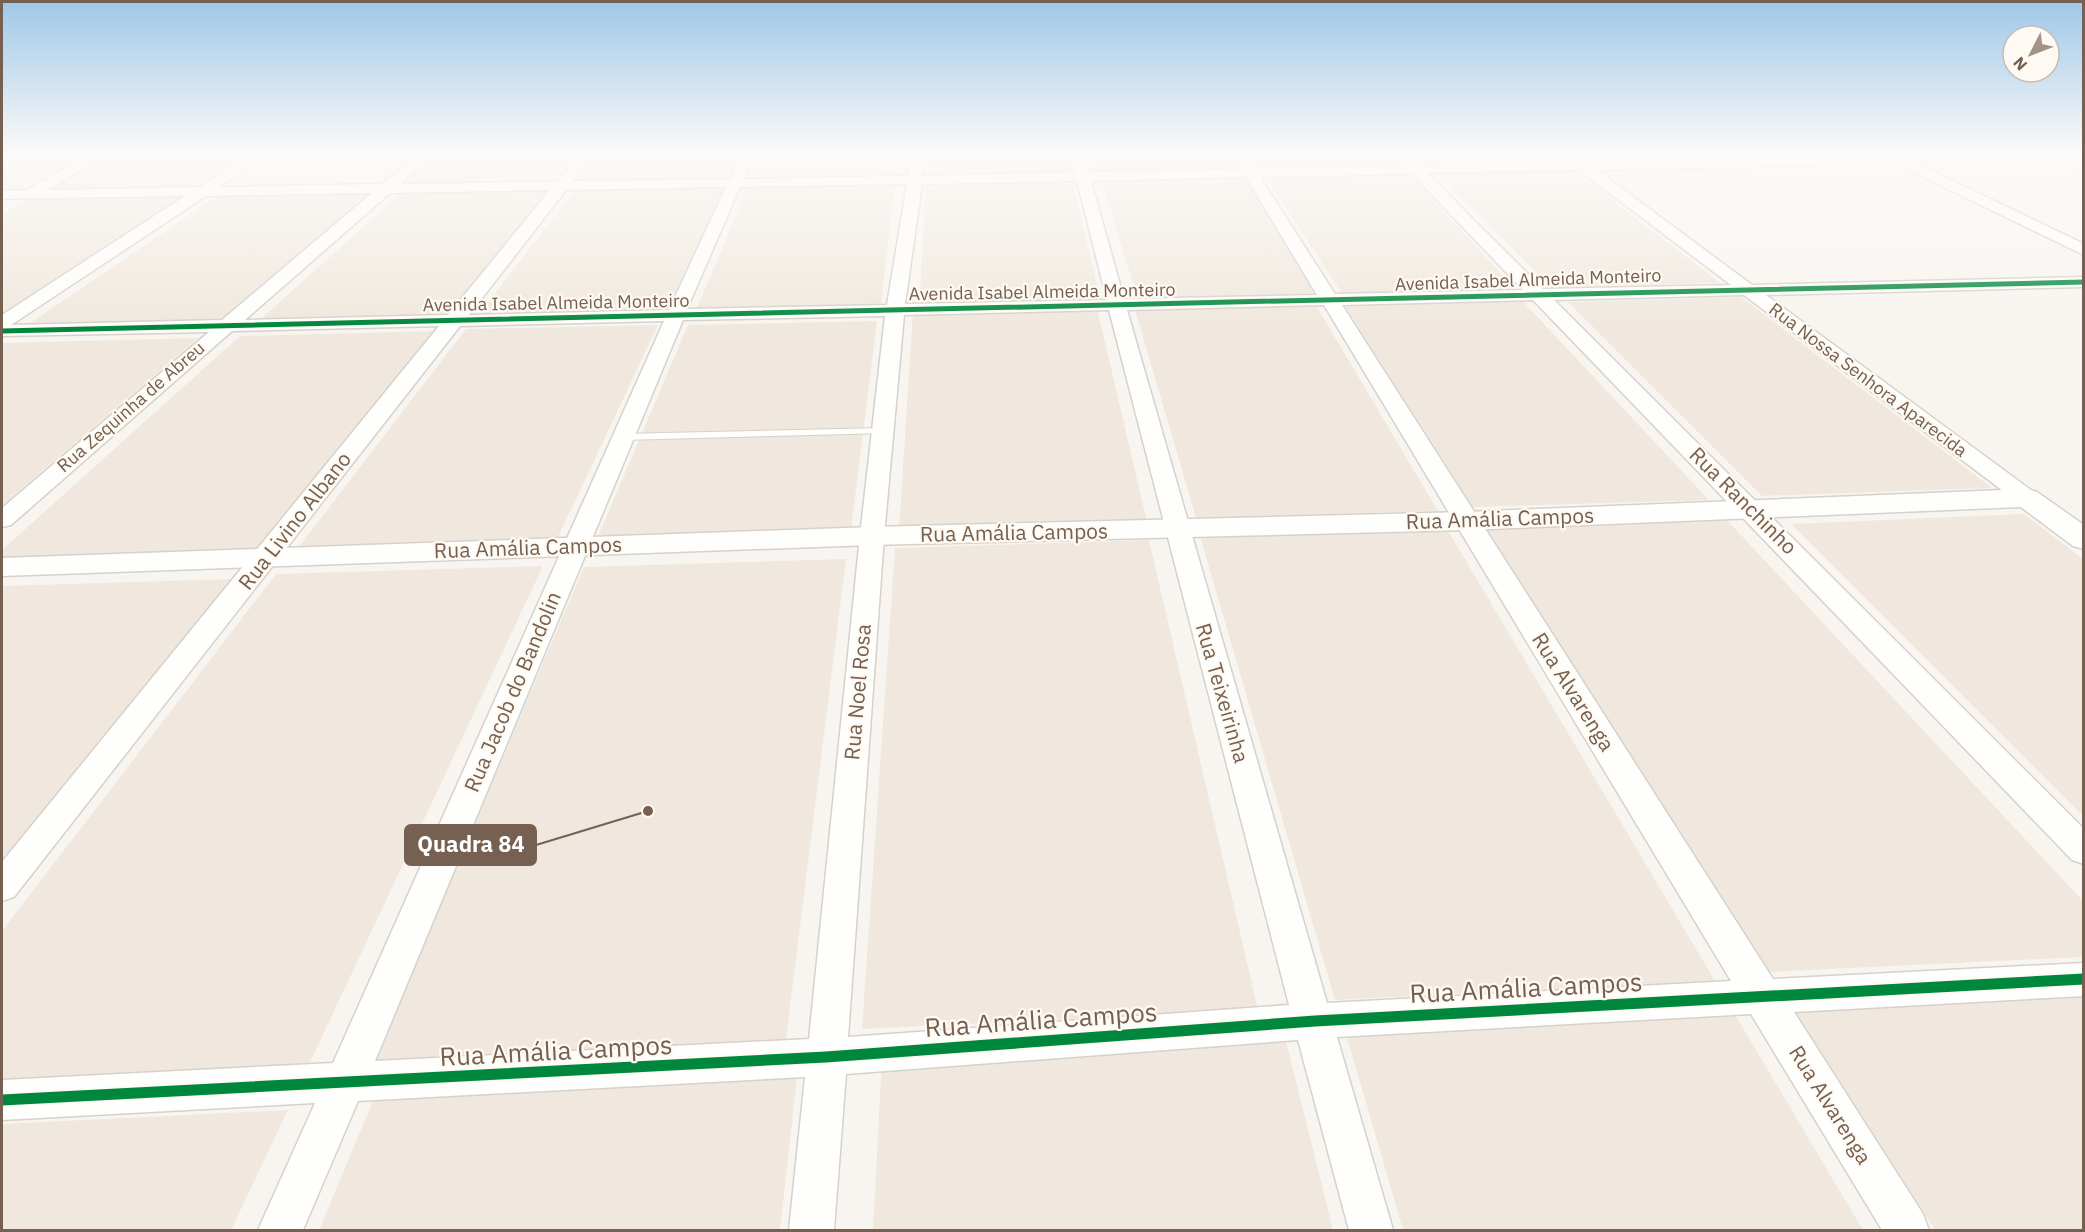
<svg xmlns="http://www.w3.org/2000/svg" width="2085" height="1232" font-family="'IBM Plex Sans',sans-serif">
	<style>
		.residential { fill: #f0e8de }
		.education { fill: #f5eef4 }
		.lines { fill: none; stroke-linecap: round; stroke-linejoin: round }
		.service-casing { stroke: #d6d1cb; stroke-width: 2 }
		.minor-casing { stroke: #d6d1cb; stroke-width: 3 }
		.tertiary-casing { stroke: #d6d1cb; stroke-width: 3 }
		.service { fill: #fefefd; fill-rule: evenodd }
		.minor { fill: #fefefd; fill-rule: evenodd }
		.tertiary { fill: #fefefd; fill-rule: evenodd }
		.cycleway-far1-casing { stroke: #fefaf3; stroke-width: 8 }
		.cycleway-casing { stroke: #fefaf3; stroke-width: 15 }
		.cycleway-far1 { stroke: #00873e; stroke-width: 5 }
		.cycleway { stroke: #00873e; stroke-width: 11 }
		.labels { text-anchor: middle; stroke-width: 4.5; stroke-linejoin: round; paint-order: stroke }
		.far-street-label { font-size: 18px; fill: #756051; stroke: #fefaf3 }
		.street-label { font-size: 21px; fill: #756051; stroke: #fefaf3 }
		.near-street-label { font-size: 26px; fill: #756051; stroke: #fefaf3 }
		.leader { fill: none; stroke: #756051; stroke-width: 2 }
		.callout-dot { fill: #756051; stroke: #fefaf3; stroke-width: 2 }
		.callout { fill: #756051; stroke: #756051; stroke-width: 2 }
		.callout-label { font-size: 22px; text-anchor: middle; font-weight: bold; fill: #fff }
	</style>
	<rect width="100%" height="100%" fill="#f8f5f0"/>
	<g class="residential">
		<polygon points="2,154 84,154 2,196"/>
		<polygon points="108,154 245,154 186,192 32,195"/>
		<polygon points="437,154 574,154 551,181 402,183"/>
		<polygon points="603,154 740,154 727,179 580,181"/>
		<polygon points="930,154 1068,154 1073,175 929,177"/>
		<polygon points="1096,154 1233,154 1243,171 1102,173"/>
		<polygon points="1254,154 1391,154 1404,167 1264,169"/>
		<polygon points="1416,154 1555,154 1565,162 1427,165"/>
		<polygon points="1574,170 1720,283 1551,287 1436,173"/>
		<polygon points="1406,172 1520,293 1344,297 1265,175"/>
		<polygon points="1244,176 1318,299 1139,303 1101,179"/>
		<polygon points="1072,180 1102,305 919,309 926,183"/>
		<polygon points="895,184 880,310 694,315 748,186"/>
		<polygon points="725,186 665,314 476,318 576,189"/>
		<polygon points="552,190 446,321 254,325 401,193"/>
		<polygon points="369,194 213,327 17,332 216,197"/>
		<polygon points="185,196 2,316 2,214 29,199"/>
		<polygon points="1518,296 1709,500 1473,507 1341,300"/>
		<polygon points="1741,297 1992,488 1762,496 1568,302"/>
		<polygon points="1314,302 1438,511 1196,518 1134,306"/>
		<polygon points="1097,308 1147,522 899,529 913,312"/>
		<polygon points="877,321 849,545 591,553 688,325"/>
		<polygon points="658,325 551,552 288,561 466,329"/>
		<polygon points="436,331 245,565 2,572 2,550 240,336"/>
		<polygon points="198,338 2,505 2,343"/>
		<polygon points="2024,514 2083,559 2083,816 1791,524"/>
		<polygon points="1724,517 2083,901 2083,957 1767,972 1483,525"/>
		<polygon points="1447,529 1715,981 1335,1000 1200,536"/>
		<polygon points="1149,540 1258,1010 862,1029 895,548"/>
		<polygon points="846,559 784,1055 368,1075 584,567"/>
		<polygon points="543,566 305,1073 2,1088 2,931 276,574"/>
		<polygon points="232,579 2,862 2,586"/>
		<polygon points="2083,995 2083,1230 1935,1230 1794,1010"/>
		<polygon points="1731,1008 1863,1230 1403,1230 1344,1027"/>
		<polygon points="1285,1037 1333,1230 873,1230 882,1057"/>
		<polygon points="798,1068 780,1230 319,1230 378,1089"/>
		<polygon points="288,1110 231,1230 2,1230 2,1124"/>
	</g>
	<polygon class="education" points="762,154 906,154 905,172 753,176"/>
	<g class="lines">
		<defs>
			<polygon id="service" points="883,428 887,429 887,433 622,440 617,437 622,434"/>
			<path id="minor" d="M92 154H109L47 190 199 187 251 154H267L219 187 382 184 418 154H433L400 184 557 182 580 154H594L573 181 730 179 741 154H755L744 179 908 176 909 154H923L922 176 1075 172 1070 154H1084L1089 172 1241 169 1232 154H1246L1255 169 1404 166 1401 162 1408 158 1419 165 1570 162 1571 158 1576 157 1586 162 2065 154 2084 162V171L2057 160 1916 163 2084 244V255L1896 164 1597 170 1752 285 2084 277V287L1766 295 2035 493 2039 498 2035 503H2019L1744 295 1554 300 2084 829V864L2072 860 1533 300 1342 305 1773 979 2084 963V996L1794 1012 1923 1214 1929 1230H1882L1751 1014 1337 1037 1393 1230H1349L1298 1040 846 1074 834 1230H789L805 1077 358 1101 303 1230H258L315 1103 2 1120V1080L333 1063 664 321 460 326 14 897 2 901V862L439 326 232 331 11 525 2 527V508L209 332 2 336V315L185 196 2 199V191L26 190ZM1579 170 1731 285 1543 289 1427 173ZM1412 174 1523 290 1335 294 1260 177ZM1246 177 1317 295 1124 299 1091 181ZM1077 181 1107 300 905 304 922 184ZM907 184 887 305 687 309 740 187ZM726 187 669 310 469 315 566 190ZM550 190 448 315 245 320 390 193ZM372 193 222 320 11 325 206 196ZM1324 305 1731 981 1327 1003 1127 310ZM1109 310 1289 1005 848 1037 884 536 904 315ZM885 316 860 536 809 1039 375 1061 683 320Z"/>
			<polygon id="tertiary" points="2027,489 2037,492 2084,525 2084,549 2073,546 2021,507 1466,530 872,545 2,576 2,558 872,527 1466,512"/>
		</defs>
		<use href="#service" class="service-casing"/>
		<use href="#minor" class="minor-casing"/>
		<use href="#tertiary" class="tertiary-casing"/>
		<use href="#service" class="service"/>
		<use href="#minor" class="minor"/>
		<use href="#tertiary" class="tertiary"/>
		<defs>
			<polyline id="cycleway-far1" points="2,331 2084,282"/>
			<polyline id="cycleway" points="2,1100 826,1057 1315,1021 2084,979"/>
		</defs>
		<use href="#cycleway-far1" class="cycleway-far1-casing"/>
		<use href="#cycleway" class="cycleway-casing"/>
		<use href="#cycleway-far1" class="cycleway-far1"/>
		<use href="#cycleway" class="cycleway"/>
	</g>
	<linearGradient id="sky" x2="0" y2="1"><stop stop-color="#9fc7e8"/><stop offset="0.47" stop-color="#fcfaf8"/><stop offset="1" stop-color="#fcfaf8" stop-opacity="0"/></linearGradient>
	<rect width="2085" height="326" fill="url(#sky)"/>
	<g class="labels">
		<g class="far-street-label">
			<text transform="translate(1528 280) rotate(-2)" y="6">Avenida Isabel Almeida Monteiro</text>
			<text transform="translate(1042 292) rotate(-1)" y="6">Avenida Isabel Almeida Monteiro</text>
			<text transform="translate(556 303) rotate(-1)" y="6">Avenida Isabel Almeida Monteiro</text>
			<text transform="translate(1868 380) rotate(37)" y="6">Rua Nossa Senhora Aparecida</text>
			<text transform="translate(131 407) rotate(-41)" y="6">Rua Zequinha de Abreu</text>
		</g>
		<g class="street-label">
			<text transform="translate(1743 501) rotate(45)" y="7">Rua Ranchinho</text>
			<text transform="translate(1500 519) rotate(-2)" y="7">Rua Amália Campos</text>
			<text transform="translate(295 521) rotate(-52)" y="7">Rua Livino Albano</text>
			<text transform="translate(1014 533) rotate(-1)" y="7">Rua Amália Campos</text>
			<text transform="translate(528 548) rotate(-2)" y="7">Rua Amália Campos</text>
			<text transform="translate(513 692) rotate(-67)" y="7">Rua Jacob do Bandolin</text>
			<text transform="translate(858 692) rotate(-85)" y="7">Rua Noel Rosa</text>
			<text transform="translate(1573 692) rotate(58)" y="7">Rua Alvarenga</text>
			<text transform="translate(1222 693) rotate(74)" y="7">Rua Teixeirinha</text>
			<text transform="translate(1830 1105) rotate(58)" y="7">Rua Alvarenga</text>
		</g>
		<g class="near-street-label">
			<text transform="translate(1526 988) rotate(-3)" y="9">Rua Amália Campos</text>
			<text transform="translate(1041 1020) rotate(-4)" y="9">Rua Amália Campos</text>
			<text transform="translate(556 1051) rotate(-3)" y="9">Rua Amália Campos</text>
		</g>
	</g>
	<path class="leader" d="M648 811L536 845"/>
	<circle class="callout-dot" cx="648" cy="811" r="6"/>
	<rect class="callout" x="405" y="825" width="131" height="40" rx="6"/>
	<g class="callout-label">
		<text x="471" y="852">Quadra 84</text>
	</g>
	<rect width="2085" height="1232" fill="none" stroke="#756051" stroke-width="6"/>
	<g transform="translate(2031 54) rotate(228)"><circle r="28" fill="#fefaf3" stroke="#c7bcb2" stroke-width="1.5"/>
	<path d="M0-4.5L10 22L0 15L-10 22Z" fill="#a39489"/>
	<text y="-9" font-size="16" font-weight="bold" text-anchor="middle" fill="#756051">N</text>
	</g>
</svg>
